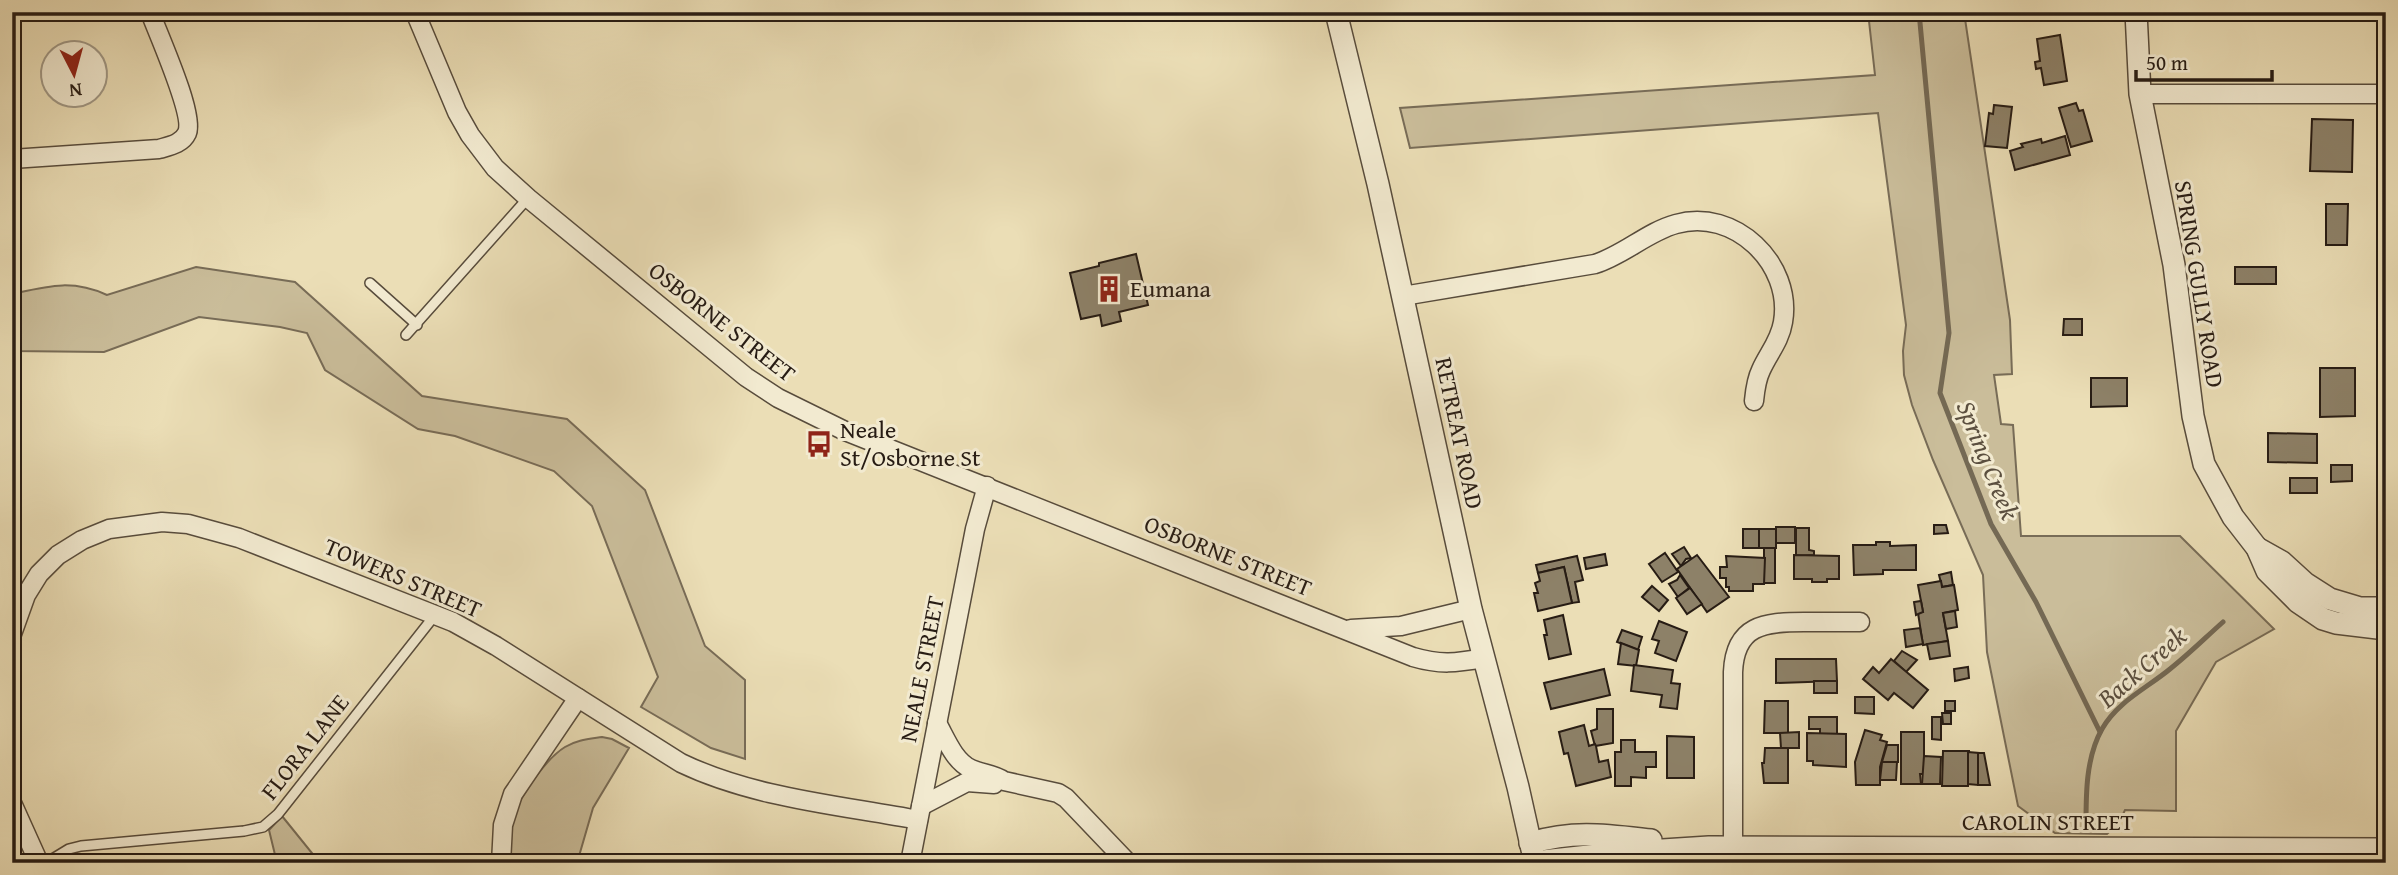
<svg xmlns="http://www.w3.org/2000/svg" width="2398" height="875" font-family="'Gentium Book Plus',serif">
	<style>
		.green { fill: #cabd9a; stroke: #786c57; stroke-width: 2 }
		.lines { fill: none; stroke-linecap: round; stroke-linejoin: round }
		.stream { stroke: #746954; stroke-width: 5 }
		.building { fill: #8d8168; stroke: #271c14; stroke-width: 2 }
		.service-casing { stroke: #584c3c; stroke-width: 12 }
		.minor-casing { stroke: #584c3c; stroke-width: 21 }
		.tertiary-casing { stroke: #584c3c; stroke-width: 24 }
		.service { stroke: #f2ead0; stroke-width: 9 }
		.minor { stroke: #f2ead0; stroke-width: 18 }
		.tertiary { stroke: #f2ead0; stroke-width: 21 }
		.labels { text-anchor: middle; stroke-width: 6; stroke-linejoin: round; paint-order: stroke }
		.street-label { font-size: 24px; fill: #271c14; stroke: #f2ead0 }
		.poi-label { font-size: 24px; fill: #271c14; stroke: #f2ead0; text-anchor: start }
		.water-label { font-size: 26px; font-style: italic; fill: #5b4f3f; stroke: #f2ead0 }
	</style>
	<rect width="100%" height="100%" fill="#ebdeb6"/>
	<filter id="stains"><feTurbulence type="fractalNoise" baseFrequency=".00286" numOctaves="4"/><feColorMatrix values="0 0 0 0 .2 0 0 0 0 .09 0 0 0 0 .02 0 0 0 .5 -.17"/></filter>
	<radialGradient id="worn" r=".72"><stop offset=".6" stop-color="#630" stop-opacity="0"/><stop offset="1" stop-color="#630" stop-opacity=".3"/></radialGradient>
	<g class="green">
		<polygon points="1868,12 1964,12 2010,320 2012,374 1994,375 2001,424 2013,425 2021,536 2180,536 2274,629 2216,662 2176,731 2176,811 2125,810 2119,823 2107,834 2055,833 2018,806 1987,652 1983,575 1933,460 1912,405 1904,375 1903,351 1906,325 1878,113 1410,148 1400,108 1875,75"/>
		<path d="M196 267 295 282 422 396 567 419 645 490 705 646 745 680V759L711 748 641 707 658 677 592 506 554 471 455 436 418 429 325 370 307 333 280 327 199 317 104 352 12 351V294C48 286 72 279 107 295Z"/>
		<path d="M602 737 612 739 629 748 593 808 577 863H511C511 846 510 829 515 813 521 794 547 758 565 747 576 740 589 739 602 737Z"/>
		<polygon points="282,816 320,863 277,863 269,830"/>
	</g>
	<g class="lines">
		<g class="stream">
			<polyline points="1919,12 1949,333 1940,393 1991,524 2036,602 2100,732"/>
			<path d="M2086 831C2086 798 2085 759 2102 729 2117 702 2147 688 2170 669 2189 654 2206 637 2223 622"/>
		</g>
	</g>
	<g class="building">
		<polygon points="2060,35 2067,81 2044,85 2041,68 2036,69 2035,62 2040,61 2037,39"/>
		<polygon points="2076,103 2079,111 2083,110 2092,141 2071,147 2059,108"/>
		<polygon points="1994,105 2012,107 2007,148 1985,146 1989,113 1993,114"/>
		<polygon points="2312,119 2353,120 2352,172 2310,171"/>
		<polygon points="2065,136 2070,155 2015,170 2010,151 2023,147 2021,144 2041,139 2042,143"/>
		<polygon points="2326,204 2348,204 2347,245 2326,245"/>
		<polygon points="1136,254 1148,305 1119,312 1121,321 1102,326 1100,315 1081,319 1070,273 1099,266 1099,263"/>
		<rect x="2235" y="267" width="41" height="17"/>
		<polygon points="2064,319 2082,319 2082,335 2063,335"/>
		<polygon points="2320,368 2355,368 2355,416 2320,417"/>
		<polygon points="2091,378 2127,378 2127,406 2091,407"/>
		<polygon points="2268,433 2317,434 2317,463 2268,462"/>
		<polygon points="2331,465 2352,465 2352,481 2331,482"/>
		<rect x="2290" y="478" width="27" height="15"/>
		<polygon points="1934,525 1946,525 1948,533 1934,534"/>
		<rect x="1776" y="527" width="19" height="16"/>
		<polygon points="1796,528 1809,528 1809,550 1814,551 1814,555 1796,556"/>
		<rect x="1743" y="529" width="16" height="19"/>
		<rect x="1759" y="529" width="17" height="19"/>
		<polygon points="1876,542 1890,542 1890,546 1916,545 1916,570 1883,570 1883,574 1854,575 1853,545 1876,545"/>
		<polygon points="1684,547 1691,558 1686,559 1681,566 1672,554"/>
		<rect x="1764" y="548" width="11" height="35"/>
		<polygon points="1665,553 1678,572 1662,582 1649,564"/>
		<polygon points="1605,554 1607,565 1586,569 1584,558"/>
		<polygon points="1697,555 1729,597 1707,612 1677,569"/>
		<polygon points="1794,555 1839,556 1839,579 1827,579 1827,582 1812,582 1812,579 1794,579"/>
		<polygon points="1577,556 1583,580 1575,582 1579,602 1572,603 1564,567 1538,573 1536,565"/>
		<polygon points="1726,556 1765,558 1764,584 1753,584 1753,591 1729,591 1729,587 1726,587 1726,578 1720,578 1720,567 1727,567"/>
		<polygon points="1564,567 1572,603 1538,611 1534,593 1538,593 1535,583 1540,581 1538,573"/>
		<polygon points="1951,572 1953,585 1942,587 1939,575"/>
		<polygon points="1680,575 1689,588 1678,597 1669,584 1677,580"/>
		<polygon points="1941,581 1942,587 1954,585 1958,610 1943,613 1948,641 1923,645 1918,613 1923,612 1918,585"/>
		<polygon points="1652,586 1668,600 1659,611 1642,597"/>
		<polygon points="1690,588 1702,604 1687,614 1676,598"/>
		<polygon points="1921,601 1923,612 1916,615 1914,602"/>
		<polygon points="1955,611 1957,627 1946,629 1943,613"/>
		<polygon points="1563,615 1571,654 1549,659 1544,635 1547,635 1544,620"/>
		<polygon points="1659,621 1687,632 1676,661 1655,653 1659,641 1652,639"/>
		<polygon points="1920,628 1923,644 1906,647 1904,630"/>
		<polygon points="1622,630 1642,637 1638,650 1617,642"/>
		<polygon points="1948,641 1950,656 1930,659 1927,644"/>
		<polygon points="1621,643 1639,650 1636,666 1618,664"/>
		<polygon points="1902,651 1917,660 1906,672 1894,661"/>
		<polygon points="1776,659 1836,659 1837,681 1776,683"/>
		<polygon points="1891,659 1928,690 1913,708 1894,693 1888,700 1863,679 1873,667 1879,673"/>
		<polygon points="1634,665 1673,670 1671,683 1680,684 1677,709 1660,707 1662,695 1631,691"/>
		<polygon points="1968,667 1969,678 1955,681 1954,669"/>
		<polygon points="1604,669 1610,695 1551,709 1544,683"/>
		<rect x="1814" y="681" width="23" height="12"/>
		<polygon points="1855,697 1874,697 1874,714 1855,713"/>
		<polygon points="1765,701 1788,701 1788,733 1764,733"/>
		<rect x="1945" y="701" width="10" height="10"/>
		<polygon points="1597,709 1613,709 1613,743 1595,746 1591,731 1597,729"/>
		<polygon points="1942,713 1951,713 1951,724 1943,724"/>
		<polygon points="1809,717 1837,717 1837,734 1820,734 1820,729 1809,729"/>
		<polygon points="1932,717 1941,717 1941,740 1932,739"/>
		<polygon points="1584,725 1589,746 1595,744 1596,746 1599,762 1608,760 1611,777 1576,786 1568,753 1564,754 1559,732"/>
		<polygon points="1865,730 1882,735 1880,740 1887,742 1880,767 1880,785 1856,785 1855,762"/>
		<polygon points="1799,732 1799,748 1781,748 1780,733"/>
		<polygon points="1901,732 1924,732 1924,774 1920,774 1921,784 1901,784"/>
		<polygon points="1807,733 1846,734 1846,767 1813,765 1813,761 1807,761"/>
		<polygon points="1667,736 1694,737 1694,778 1667,778"/>
		<polygon points="1621,740 1635,740 1635,752 1656,752 1656,767 1646,767 1646,778 1631,777 1631,786 1615,786 1615,752 1621,752"/>
		<polygon points="1887,745 1898,745 1898,762 1882,762"/>
		<polygon points="1765,748 1788,748 1788,783 1764,783 1762,763 1764,763"/>
		<polygon points="1943,751 1969,751 1968,786 1942,786"/>
		<polygon points="1968,752 1979,753 1978,785 1968,784"/>
		<polygon points="1978,753 1984,753 1990,785 1978,785"/>
		<polygon points="1924,756 1941,757 1940,784 1922,784"/>
		<polygon points="1882,762 1897,762 1896,780 1880,780"/>
	</g>
	<g class="lines">
		<defs>
			<g id="service">
				<polyline points="370,283 417,325"/>
				<polyline points="406,335 528,198"/>
				<polyline points="46,863 69,849 81,846 244,831 263,827 278,814 435,615"/>
			</g>
			<g id="minor">
				<path d="M415 12 457 112 470 135 495 168 528 198 746 377 778 398 845 431 1413 657C1440 665 1456 663 1484 658"/>
				<polyline points="2140,94 2386,94"/>
				<path d="M12 159 159 149C169 146 182 144 187 133 195 115 158 34 150 12"/>
				<path d="M1403 296 1595 264C1624 255 1647 232 1676 224 1734 207 1793 264 1783 322 1780 341 1768 354 1761 370 1756 380 1755 391 1754 401"/>
				<polyline points="1351,629 1401,626 1471,609"/>
				<path d="M12 634 26 595 39 574 58 555 82 540 109 529 162 522 188 524 239 538 453 622 496 646 681 763C754 798 839 805 918 820"/>
				<path d="M937 723C946 739 954 761 971 769 982 774 994 774 1004 781L1058 793 1066 798 1128 863"/>
				<polyline points="12,803 39,863"/>
				<polyline points="921,806 967,782 994,784"/>
				<path d="M1733 847V672C1735 625 1764 622 1804 622 1822 622 1841 622 1860 622"/>
				<polyline points="501,863 503,825 513,794 578,698"/>
				<polyline points="910,863 975,529 987,486"/>
			</g>
			<g id="tertiary">
				<polyline points="1336,12 1378,184 1471,609 1518,787 1535,863"/>
				<polyline points="2136,12 2140,94 2174,265 2193,416 2204,464 2233,517 2257,548 2267,571 2298,602 2323,619 2336,623 2386,629"/>
				<polyline points="2257,548 2282,562 2305,583 2330,599 2360,608 2386,608"/>
				<path d="M1530 843C1575 830 1606 835 1651 840"/>
				<polyline points="1534,862 1616,853 1709,847 2386,849"/>
			</g>
		</defs>
		<use href="#service" class="service-casing"/>
		<use href="#minor" class="minor-casing"/>
		<use href="#tertiary" class="tertiary-casing"/>
		<use href="#service" class="service"/>
		<use href="#minor" class="minor"/>
		<use href="#tertiary" class="tertiary"/>
	</g>
	<defs>
		<symbol id="building-bare" viewBox="-9 -9 18 18"><path d="M-4-6H4V6H1V3H-1V6H-4ZM-2.5-4.3h1.7v1.8h-1.7ZM.8-4.3h1.7v1.8H.8ZM-2.5-1h1.7V.8h-1.7ZM.8-1h1.7V.8H.8Z" fill="#8f2418" stroke="#f2ead0" stroke-width="2.5" paint-order="stroke"/></symbol>
		<symbol id="bus-bare" viewBox="-9 -9 18 18"><path d="M-5-6H5V4H4V6H2V4H-2V6H-4V4H-5ZM-3.5-4V0h7V-4ZM-3.5 1.2v1.5H-2V1.2ZM2 1.2v1.5H3.5V1.2Z" fill="#8f2418" stroke="#f2ead0" stroke-width="2.5" paint-order="stroke"/></symbol>
	</defs>
	<g fill-rule="evenodd">
		<use href="#building-bare" x="1090" y="270" width="38" height="38"/>
		<use href="#bus-bare" x="800" y="425" width="38" height="38"/>
	</g>
	<g class="labels">
		<g class="street-label">
			<text transform="translate(2199 284) rotate(81)" y="8">SPRING GULLY ROAD</text>
			<text transform="translate(722 322) rotate(38)" y="8">OSBORNE STREET</text>
			<text transform="translate(1459 433) rotate(78)" y="8">RETREAT ROAD</text>
			<text transform="translate(1228 556) rotate(22)" y="8">OSBORNE STREET</text>
			<text transform="translate(403 578) rotate(23)" y="8">TOWERS STREET</text>
			<text transform="translate(922 669) rotate(-79)" y="8">NEALE STREET</text>
			<text transform="translate(305 747) rotate(-52)" y="8">FLORA LANE</text>
			<text x="2048" y="830">CAROLIN STREET</text>
		</g>
		<g class="poi-label">
			<text x="1130" y="297">Eumana</text>
			<text x="840" y="438">Neale<tspan x="840" dy="28">St/Osborne St</tspan></text>
		</g>
		<g class="water-label">
			<text transform="translate(1988 460) rotate(68)" y="9">Spring Creek</text>
			<text transform="translate(2142 667) rotate(-41)" y="9">Back Creek</text>
		</g>
	</g>
	<rect width="2398" height="875" fill="none" stroke="#ebdeb6" stroke-width="42"/>
	<rect x="14" y="14" width="2370" height="847" fill="none" stroke="#271c14" stroke-width="3.5"/>
	<rect x="21" y="21" width="2356" height="833" fill="none" stroke="#271c14" stroke-width="2"/>
	<g transform="translate(74 74) rotate(174)"><circle r="33" fill="#f2ead0" stroke="#a19885" stroke-width="2"/>
	<path d="M0-5L12 26L0 18L-12 26Z" fill="#8f2418"/>
	<text y="-10" font-size="19" font-weight="bold" text-anchor="middle" fill="#271c14">N</text>
	</g>
	<path d="M2136 70v10h136v-10" fill="none" stroke="#271c14" stroke-width="3.5"/>
	<text x="2146" y="70" font-size="21" fill="#271c14" stroke="#f2ead0" stroke-width="5" paint-order="stroke">50 m</text>
	<rect width="100%" height="100%" filter="url(#stains)"/>
	<rect width="100%" height="100%" fill="url(#worn)"/>
</svg>
